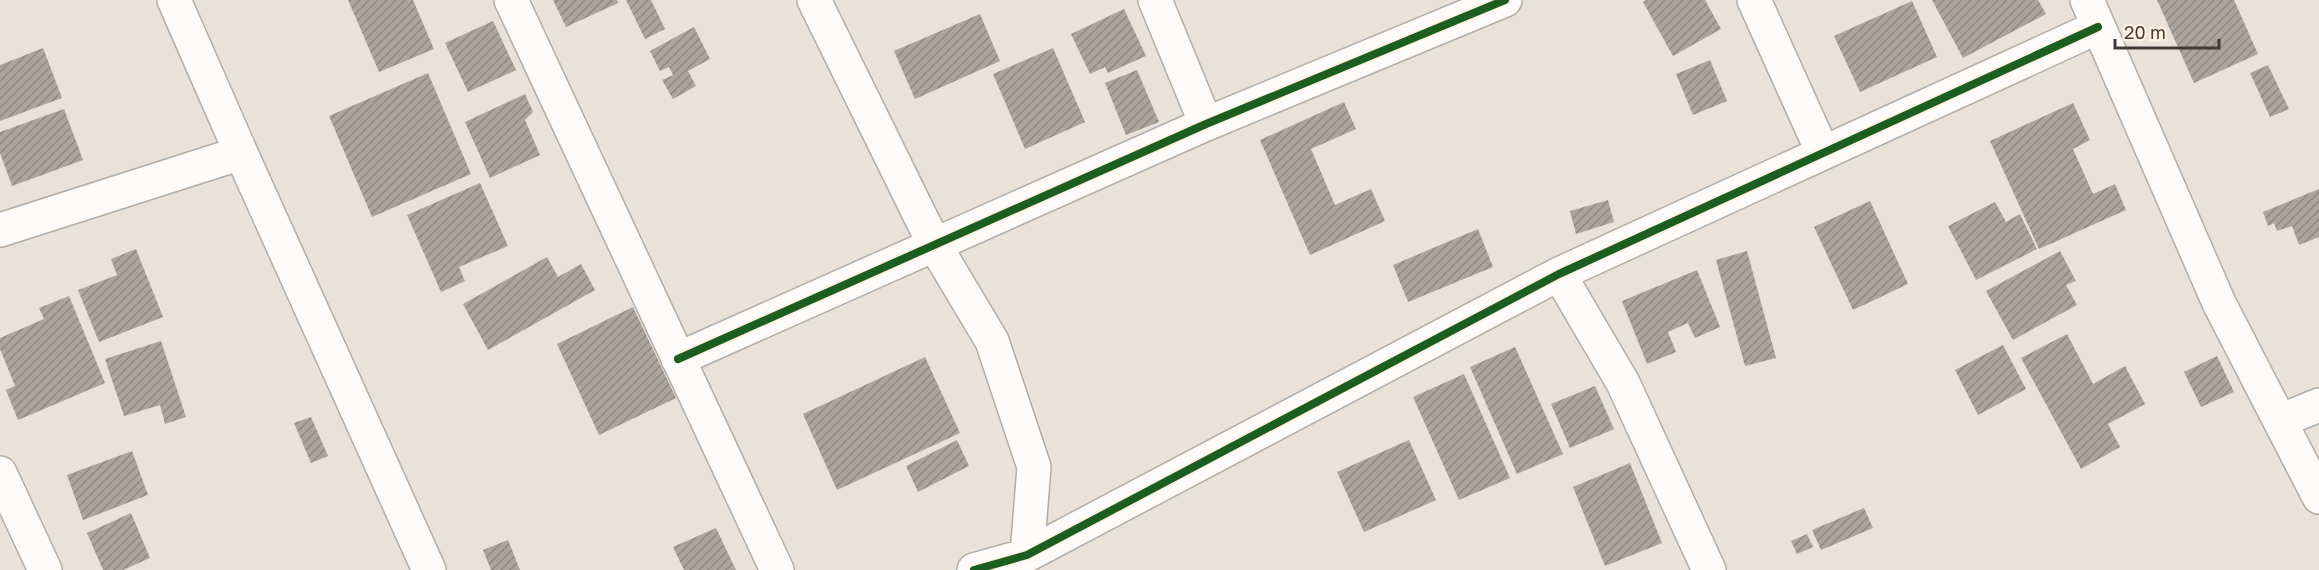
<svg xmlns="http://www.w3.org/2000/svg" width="2319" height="570" viewBox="0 0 2319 570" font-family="'Golos Text',sans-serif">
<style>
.building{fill:url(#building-hatch)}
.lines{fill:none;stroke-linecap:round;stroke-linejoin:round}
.minor-casing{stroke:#b2ada5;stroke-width:36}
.minor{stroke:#fcfbf9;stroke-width:33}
.cycleway-casing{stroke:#fef1de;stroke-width:11}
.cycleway{stroke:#1b5e20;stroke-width:8}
</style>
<defs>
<pattern id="building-hatch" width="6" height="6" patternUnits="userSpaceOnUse" patternTransform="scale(1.5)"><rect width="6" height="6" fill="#aba59d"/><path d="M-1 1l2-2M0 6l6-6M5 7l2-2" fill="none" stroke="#8d8881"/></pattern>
</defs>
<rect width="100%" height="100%" fill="#eae2d8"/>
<path class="building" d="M 348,0 L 413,0 L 434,49 L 379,72 Z
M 553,0 L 617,0 L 618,3 L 566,27 Z
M 626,0 L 651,0 L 665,29 L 645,39 Z
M 1646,0 L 1705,0 L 1721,29 L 1673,56 L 1643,2 Z
M 1932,0 L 2038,0 L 2046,14 L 1963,58 Z
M 2157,0 L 2234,0 L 2258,54 L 2194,83 Z
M 1912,1 L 1937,57 L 1860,92 L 1834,36 Z
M 1124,9 L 1146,56 L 1108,73 L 1105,67 L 1090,74 L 1071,34 Z
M 980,14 L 1000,61 L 915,99 L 894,51 Z
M 493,21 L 516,70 L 468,92 L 445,43 Z
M 694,27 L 710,59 L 688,71 L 696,86 L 673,99 L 662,80 L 673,75 L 669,67 L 660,71 L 650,51 Z
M 43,48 L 62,98 L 0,121 L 0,65 Z
M 1053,48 L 1085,122 L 1025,149 L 993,74 Z
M 1710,60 L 1727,101 L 1693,115 L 1676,74 Z
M 2268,65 L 2289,109 L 2270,117 L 2250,73 Z
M 1137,70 L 1159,122 L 1126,135 L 1105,83 Z
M 428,73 L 471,174 L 372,217 L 329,116 Z
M 525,94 L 533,112 L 525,120 L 540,155 L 490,178 L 465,122 Z
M 1344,102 L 1356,129 L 1311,149 L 1335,205 L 1371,189 L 1385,221 L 1310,255 L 1260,140 Z
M 2073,103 L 2090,140 L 2073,149 L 2093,194 L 2115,184 L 2126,210 L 2039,249 L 1990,141 Z
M 64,109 L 83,160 L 12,186 L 0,153 L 0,132 Z
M 480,183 L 508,246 L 459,267 L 465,281 L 441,292 L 407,215 Z
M 2319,189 L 2319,237 L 2299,245 L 2292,226 L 2277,231 L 2274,223 L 2268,226 L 2263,212 Z
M 1608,200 L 1614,222 L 1576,234 L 1570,211 Z
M 1870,201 L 1908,284 L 1853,310 L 1814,227 Z
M 1995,202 L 2006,222 L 2020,214 L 2037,249 L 1976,280 L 1948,226 Z
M 1478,229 L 1493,267 L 1408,302 L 1393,265 Z
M 136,249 L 163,317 L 99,342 L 78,290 L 117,275 L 111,259 Z
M 1747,251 L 1776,358 L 1745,366 L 1716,260 Z
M 2060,251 L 2076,281 L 2066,285 L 2077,305 L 2013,340 L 1986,291 Z
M 547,257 L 558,277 L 581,264 L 595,290 L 488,350 L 463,304 Z
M 1697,270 L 1720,327 L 1695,338 L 1688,323 L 1668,332 L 1676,352 L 1647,364 L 1622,301 Z
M 69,296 L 105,383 L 18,420 L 6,390 L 15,386 L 0,349 L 0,338 L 44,319 L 39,308 Z
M 633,307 L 676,398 L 599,435 L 557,344 Z
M 2067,334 L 2093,384 L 2125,366 L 2145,404 L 2108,424 L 2120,447 L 2081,469 L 2021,358 Z
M 161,341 L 186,417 L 165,424 L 160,405 L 124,416 L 105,359 Z
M 2003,345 L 2026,389 L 1978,415 L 1955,370 Z
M 1515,347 L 1563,454 L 1517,474 L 1470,367 Z
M 2217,356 L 2234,392 L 2201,407 L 2184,372 Z
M 925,357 L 960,433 L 837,490 L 803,414 Z
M 1464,374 L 1510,478 L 1459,500 L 1413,397 Z
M 1595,386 L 1614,429 L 1570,448 L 1551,404 Z
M 311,417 L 328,456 L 311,463 L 294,423 Z
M 957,440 L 969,466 L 918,492 L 906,466 Z
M 1409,440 L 1436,500 L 1364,532 L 1337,472 Z
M 132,451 L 148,495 L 83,520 L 67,475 Z
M 1630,463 L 1662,543 L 1605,566 L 1573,487 Z
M 1864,508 L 1873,528 L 1821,550 L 1812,530 Z
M 131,513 L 150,558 L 123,570 L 103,570 L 87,533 Z
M 716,528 L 736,570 L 684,570 L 673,547 Z
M 1807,534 L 1813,547 L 1797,554 L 1791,541 Z
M 508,540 L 520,570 L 491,570 L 483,550 Z"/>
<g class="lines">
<g class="minor-casing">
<path id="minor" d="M 174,0 L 241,153 L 429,570
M 511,0 L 777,570
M 814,0 L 934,244 L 992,341 L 1034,467 L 1027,555
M 1155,0 L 1206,124
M 1754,0 L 1823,153
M 2087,0 L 2219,303 L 2319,497
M 0,230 L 241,153
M 1559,274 L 1623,383 L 1709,570
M 678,359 L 1206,124 L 1505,0
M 2280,421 L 2319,405
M 0,473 L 45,570
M 974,570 L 1027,555 L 1559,274 L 2098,27"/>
</g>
<use href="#minor" class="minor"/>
<g class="cycleway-casing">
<path id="cycleway" d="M 678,359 L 1206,124 L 1505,0
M 974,570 L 1027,555 L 1559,274 L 2098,27"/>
</g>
<use href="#cycleway" class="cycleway"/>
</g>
<path d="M2115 39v9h104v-9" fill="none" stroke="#413b34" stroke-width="3"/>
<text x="2124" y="39" font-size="18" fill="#413b34" stroke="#fef1de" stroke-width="4.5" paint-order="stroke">20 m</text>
</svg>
